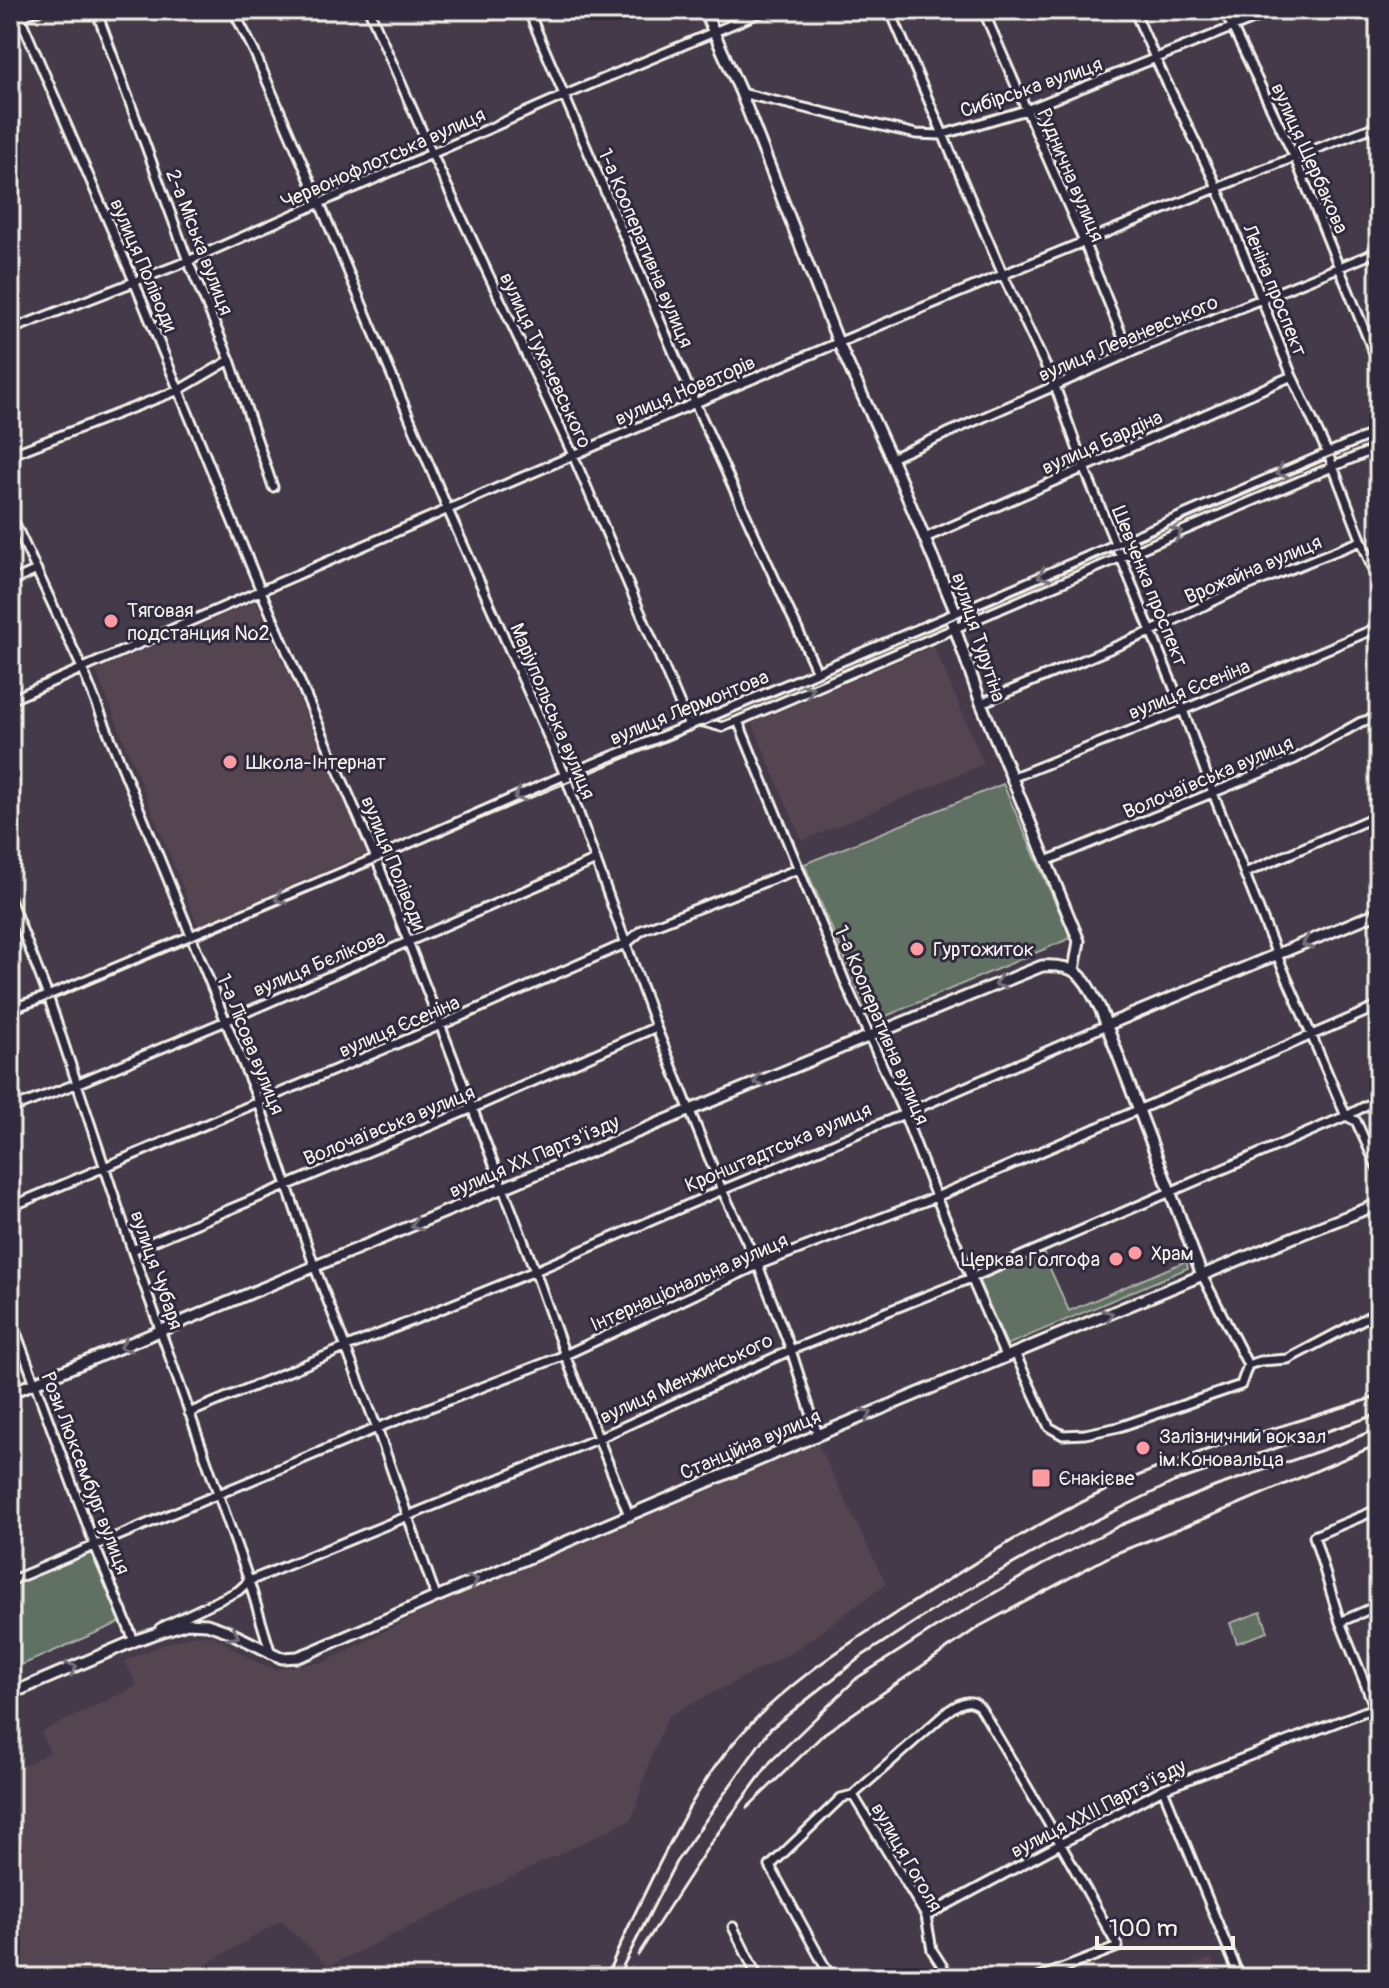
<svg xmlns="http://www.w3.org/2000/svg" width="1389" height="1988" viewBox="0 0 1389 1988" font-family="Pangolin,sans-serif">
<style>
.built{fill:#544551}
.green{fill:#616f64;stroke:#aab0a6;stroke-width:2}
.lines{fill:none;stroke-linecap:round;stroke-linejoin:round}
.minor-casing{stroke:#f4f1e8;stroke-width:13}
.tertiary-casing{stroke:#f4f1e8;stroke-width:15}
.minor{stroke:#2f2a3d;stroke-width:7}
.tertiary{stroke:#2f2a3d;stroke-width:9}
.tram{stroke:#f4f1e8;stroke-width:2}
.rail{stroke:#f4f1e8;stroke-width:3}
.oneway{stroke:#747079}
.poi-dot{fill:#ff9aa2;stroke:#2f2a3d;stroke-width:3}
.labels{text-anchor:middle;stroke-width:6;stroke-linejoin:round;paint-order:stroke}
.street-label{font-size:20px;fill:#f4f1e8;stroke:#2f2a3d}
.poi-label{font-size:20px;fill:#f4f1e8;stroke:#2f2a3d;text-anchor:start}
</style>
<rect width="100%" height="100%" fill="#453a49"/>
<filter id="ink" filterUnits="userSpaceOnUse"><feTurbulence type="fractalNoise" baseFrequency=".0125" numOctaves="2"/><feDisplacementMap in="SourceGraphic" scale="16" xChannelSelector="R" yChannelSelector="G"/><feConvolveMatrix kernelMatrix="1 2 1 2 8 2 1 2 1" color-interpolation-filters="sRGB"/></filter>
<g filter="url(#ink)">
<path class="built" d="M 256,601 L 367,853 L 198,926 L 96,671 Z
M 934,646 L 984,764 L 802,841 L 752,723 Z
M 818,1444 L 886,1584 L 793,1652 L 668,1716 L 649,1763 L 632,1819 L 329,1966 L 281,1921 L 182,1978 L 10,1978 L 10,1772 L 50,1752 L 41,1732 L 137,1686 L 125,1661 L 149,1650 L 190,1636 L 211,1635 L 260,1664 L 276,1669 L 325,1662 L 442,1602 Z
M 1211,1958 L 1220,1978 L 1163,1978 Z"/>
<path class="green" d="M 1003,784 L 1071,938 L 872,1022 L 804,864 Z
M 1043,1253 L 1069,1311 L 1186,1261 L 1188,1268 L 1007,1345 L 979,1281 Z
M 90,1551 L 121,1622 L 10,1670 L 10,1586 Z
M 1261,1612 L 1268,1632 L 1237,1643 L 1230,1623 Z"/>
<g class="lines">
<g class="minor-casing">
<path id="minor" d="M 17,10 L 134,281 L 261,591 L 376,858 L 535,1271 L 565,1355 L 629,1515
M 96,10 L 188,261 L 230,360 L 273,487
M 233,10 L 254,51 L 320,204 L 448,510 L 565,775 L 656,1027 L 722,1190 L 758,1265 L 791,1350 L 818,1435
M 369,10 L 432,154 L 573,455 L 689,726
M 528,10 L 695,403 L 817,672
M 890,10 L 1003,275 L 1055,386 L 1084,467 L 1183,710 L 1213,793 L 1277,955 L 1346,1116 L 1356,1121 L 1379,1171
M 983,10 L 1084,242 L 1129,353
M 1134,10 L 1155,58 L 1217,187 L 1292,376 L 1329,456 L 1379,586
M 1224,10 L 1294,156 L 1379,366
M 1376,10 L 1379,16
M 10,20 L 39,10
M 741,93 L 916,134 L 941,135 L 1026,110 L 1276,10
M 10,330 L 188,261 L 563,96 L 766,10
M 10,455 L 179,390 L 230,360
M 891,458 L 1129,353 L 1379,251
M 10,513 L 82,668 L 259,1103 L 315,1268 L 377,1428 L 436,1597
M 925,538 L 1292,376
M 10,582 L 37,570
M 10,700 C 352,551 694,400 1039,260 C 1152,214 1265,167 1379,125
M 981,703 L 1150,632 L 1232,592 L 1361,541
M 700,721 L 722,727 L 738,721 L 846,984 L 904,1114 L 936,1197 L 1005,1356
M 738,721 L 1379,447
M 1011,778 L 1183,710 L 1379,627
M 1046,861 L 1295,759 L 1361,722 L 1379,717
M 1245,873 L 1379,815
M 10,899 L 48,996 L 132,1250 L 249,1581 L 271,1654
M 10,1009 L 48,996 L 376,858 L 565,775 L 700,721 L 956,613 L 1379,431
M 10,1109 L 76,1084 L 226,1021 L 596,860
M 10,1207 L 441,1025 L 627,943 L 642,930 L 798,869
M 132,1250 L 473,1108 L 656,1027
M 1202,1275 L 1248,1365
M 10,1316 L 95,1546 L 134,1641 L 138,1639
M 1015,1353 L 1049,1427 L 1063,1435 L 1085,1434 L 1119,1427 L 1241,1385 L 1248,1365 L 1260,1361 L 1288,1359 L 1379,1311
M 189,1413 L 347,1347 L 535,1271 L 722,1190 L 904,1114 L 1107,1025
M 1379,1509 L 1314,1536 L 1340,1622 L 1379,1718
M 10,1581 L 377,1428 L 565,1355 L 758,1265 L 936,1197 L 1379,1006
M 1340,1622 L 1379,1605
M 160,1628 L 238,1591 L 249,1581 L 599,1438 L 791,1350 L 971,1278 L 1346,1116 L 1379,1099
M 1163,1789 L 1240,1978
M 853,1795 L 926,1916 L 932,1950 L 950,1978
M 926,1916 L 1163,1789 L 1379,1706
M 733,1927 L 758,1978
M 831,1978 L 770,1866 L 841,1798 L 853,1795 L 948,1711 C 961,1702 973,1696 982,1710 L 1060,1843 L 1118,1947 L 1038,1978"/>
</g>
<g class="tertiary-casing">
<path id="tertiary" d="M 704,10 L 741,93 L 838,342 L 891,458 L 956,613 L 952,620 L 981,703 L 1079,941 L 1074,970
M 1107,1025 L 1379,912
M 10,1393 C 354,1251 697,1105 1042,966 C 1081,964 1083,978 1100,1008 L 1202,1275
M 10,1694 L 134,1641 L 187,1623 L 207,1624 L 227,1631 L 282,1658 L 298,1657 L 311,1652 L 436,1597 L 818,1435 L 1294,1237 L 1379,1204"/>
</g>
<use href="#minor" class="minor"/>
<use href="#tertiary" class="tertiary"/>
<path class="tram" d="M 10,1016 L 786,691 L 1323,459 L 1379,437"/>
<path class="rail" d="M 747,1808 L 825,1733 L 980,1626 L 1114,1554 L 1206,1518 L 1379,1444
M 638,1955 L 710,1844 L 771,1761 L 857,1678 L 938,1626 L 1042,1565 L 1121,1525 L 1217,1486 L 1340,1444 L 1379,1428
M 606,1978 C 620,1942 637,1909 654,1874 C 677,1829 699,1784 732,1745 C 777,1690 837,1651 896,1613 C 972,1564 1050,1514 1133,1478 C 1212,1444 1297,1422 1379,1396
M 617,1978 L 676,1862 L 770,1729 L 862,1656 L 941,1605 L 1050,1543 L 1174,1482 L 1379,1414"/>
</g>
<defs><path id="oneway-chevron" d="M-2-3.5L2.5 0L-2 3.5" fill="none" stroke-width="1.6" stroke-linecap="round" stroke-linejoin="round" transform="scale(2)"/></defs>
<g class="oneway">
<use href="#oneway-chevron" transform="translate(1281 472) rotate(157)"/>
<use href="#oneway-chevron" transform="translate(1177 533) rotate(-23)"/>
<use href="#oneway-chevron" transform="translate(1043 575) rotate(156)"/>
<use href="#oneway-chevron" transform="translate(809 690) rotate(-23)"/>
<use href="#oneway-chevron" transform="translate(519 796) rotate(156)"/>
<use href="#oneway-chevron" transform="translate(280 898) rotate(158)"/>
<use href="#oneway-chevron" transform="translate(1307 943) rotate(158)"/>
<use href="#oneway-chevron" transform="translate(1000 983) rotate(158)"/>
<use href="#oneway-chevron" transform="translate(759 1081) rotate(158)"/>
<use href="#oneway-chevron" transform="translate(416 1225) rotate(157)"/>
<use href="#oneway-chevron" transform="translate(1108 1315) rotate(-23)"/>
<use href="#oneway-chevron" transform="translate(125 1346) rotate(158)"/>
<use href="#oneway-chevron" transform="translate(867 1414) rotate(-23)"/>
<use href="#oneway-chevron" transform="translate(473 1581) rotate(-23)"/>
<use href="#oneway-chevron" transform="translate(234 1635) rotate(28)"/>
<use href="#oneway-chevron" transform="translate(72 1668) rotate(-23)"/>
</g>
</g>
<g class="poi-dot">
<circle cx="111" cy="621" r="8"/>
<circle cx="230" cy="762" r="8"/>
<circle cx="917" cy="949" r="8"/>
<circle cx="1135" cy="1253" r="8"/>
<circle cx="1116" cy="1259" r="8"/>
<circle cx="1143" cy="1448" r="8"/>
<rect x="1031" y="1468" width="20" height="20" rx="4"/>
</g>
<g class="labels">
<g class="street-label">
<text transform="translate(1031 87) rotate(-19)" y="7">Сибірська вулиця</text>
<text transform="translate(383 158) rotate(-24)" y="7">Червонофлотська вулиця</text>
<text transform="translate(1310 158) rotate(66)" y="7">вулиця Щербакова</text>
<text transform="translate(1071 175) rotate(67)" y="7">Руднична вулиця</text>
<text transform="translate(200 242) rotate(69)" y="7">2-а Міська вулиця</text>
<text transform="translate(646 248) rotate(67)" y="7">1-а Кооперативна вулиця</text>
<text transform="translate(144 265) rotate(67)" y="7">вулиця Поліводи</text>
<text transform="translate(1275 290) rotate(68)" y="7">Леніна проспект</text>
<text transform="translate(1128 338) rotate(-23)" y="7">вулиця Леваневського</text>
<text transform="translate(546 360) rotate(65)" y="7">вулиця Тухачевського</text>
<text transform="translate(685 390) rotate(-23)" y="7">вулиця Новаторів</text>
<text transform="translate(1102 442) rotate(-24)" y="7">вулиця Бардіна</text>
<text transform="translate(1253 569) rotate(-23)" y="7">Врожайна вулиця</text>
<text transform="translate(1150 586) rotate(68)" y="7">Шевченка проспект</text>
<text transform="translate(979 637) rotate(72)" y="7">вулиця Турутіна</text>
<text transform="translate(1189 689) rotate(-22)" y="7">вулиця Єсеніна</text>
<text transform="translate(689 707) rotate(-22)" y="7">вулиця Лермонтова</text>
<text transform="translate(553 711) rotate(67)" y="7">Маріупольська вулиця</text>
<text transform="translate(1208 777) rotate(-23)" y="7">Волочаївська вулиця</text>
<text transform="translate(394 863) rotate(68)" y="7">вулиця Поліводи</text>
<text transform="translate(319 963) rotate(-23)" y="7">вулиця Бєлікова</text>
<text transform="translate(882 1025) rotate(67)" y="7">1-а Кооперативна вулиця</text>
<text transform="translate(399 1026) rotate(-23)" y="7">вулиця Єсеніна</text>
<text transform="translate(251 1044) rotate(68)" y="7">1-а Лісова вулиця</text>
<text transform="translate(389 1125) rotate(-22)" y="7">Волочаївська вулиця</text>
<text transform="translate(778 1147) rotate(-23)" y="7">Кронштадтська вулиця</text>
<text transform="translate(534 1156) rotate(-23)" y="7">вулиця XX Партз'їзду</text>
<text transform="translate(157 1270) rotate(71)" y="7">вулиця Чубаря</text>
<text transform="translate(689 1282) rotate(-24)" y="7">Інтернаціональна вулиця</text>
<text transform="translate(686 1378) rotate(-25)" y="7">вулиця Менжинського</text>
<text transform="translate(750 1444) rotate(-23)" y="7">Станційна вулиця</text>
<text transform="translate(86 1473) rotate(69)" y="7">Рози Люксембург вулиця</text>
<text transform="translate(1098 1808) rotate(-27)" y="7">вулиця XXII Партз'їзду</text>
<text transform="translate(907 1857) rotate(60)" y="7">вулиця Гоголя</text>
</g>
<g class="poi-label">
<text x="127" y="617">Тяговая<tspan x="127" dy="23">подстанция №2</tspan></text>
<text x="246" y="769">Школа-Інтернат</text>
<text x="933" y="956">Гуртожиток</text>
<text x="1151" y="1260">Храм</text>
<text x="1100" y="1266" text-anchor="end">Церква Голгофа</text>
<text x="1159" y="1443">Залізничний вокзал<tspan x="1159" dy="23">ім.Коновальца</tspan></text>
<text x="1059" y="1485">Єнакієве</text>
</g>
</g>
<rect width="1389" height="1988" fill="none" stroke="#2f2a3d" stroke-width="40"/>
<rect x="20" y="20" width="1349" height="1948" fill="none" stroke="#f4f1e8" stroke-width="3" filter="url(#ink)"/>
<path d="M1097 1936v12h136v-12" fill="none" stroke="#f4f1e8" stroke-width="4"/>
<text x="1109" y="1936" font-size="24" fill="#f4f1e8" stroke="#2f2a3d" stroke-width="6" paint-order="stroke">100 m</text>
</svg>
